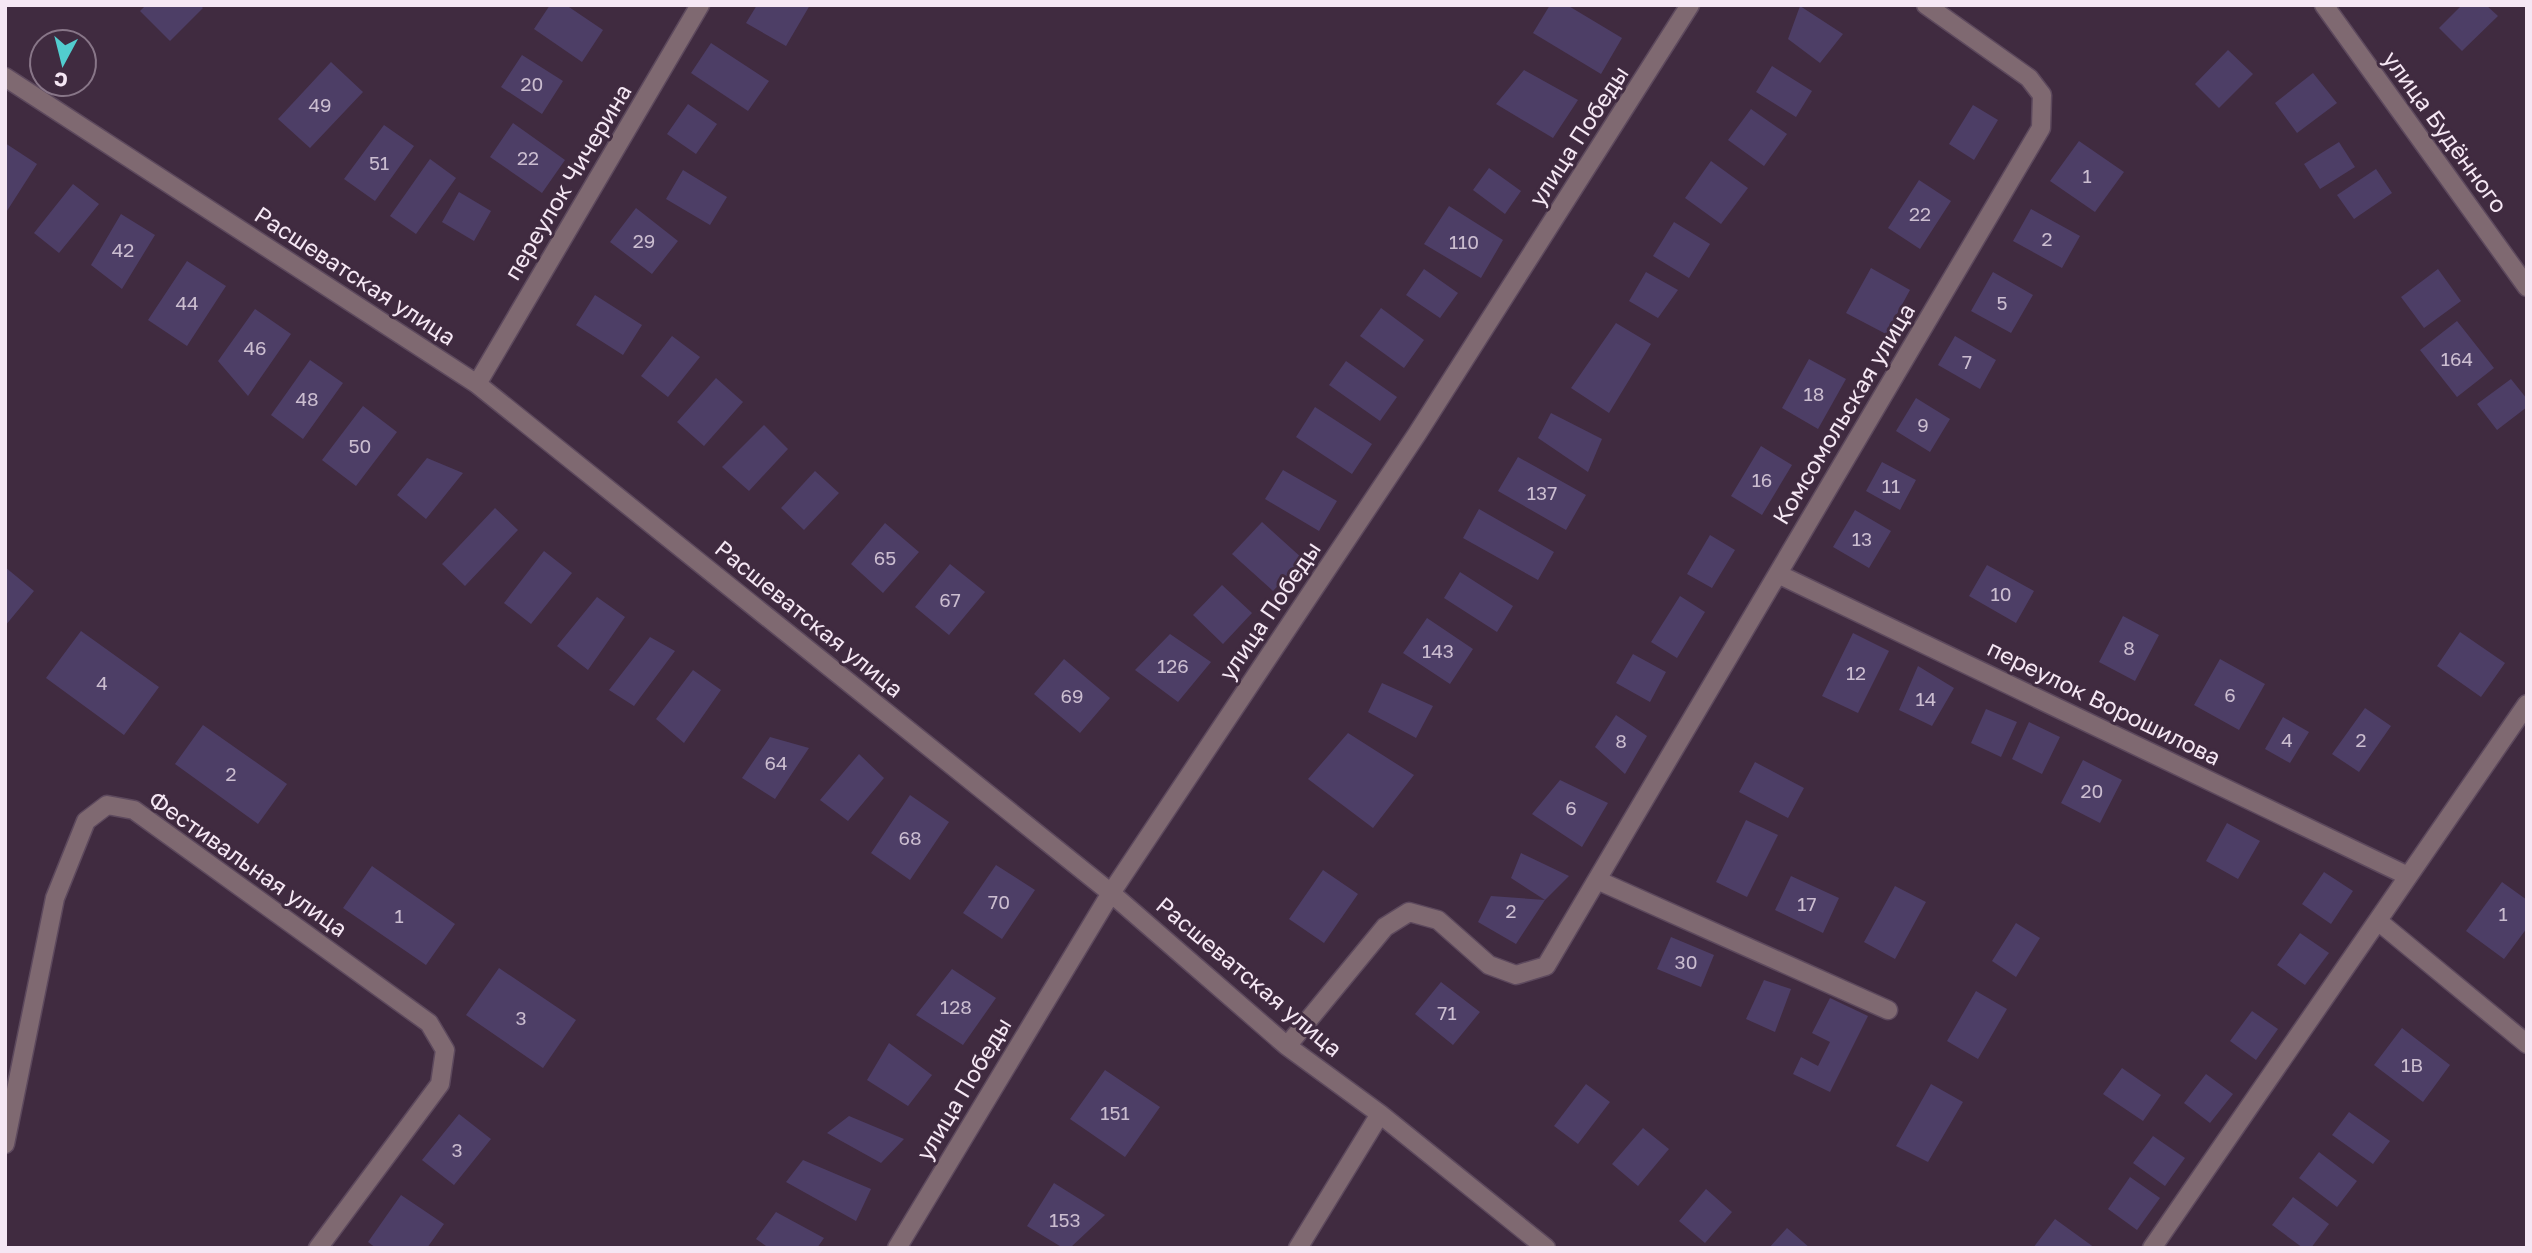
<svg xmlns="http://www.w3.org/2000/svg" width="2532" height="1253" viewBox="0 0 2532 1253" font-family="'Golos Text',sans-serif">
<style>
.building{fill:#4d3e66}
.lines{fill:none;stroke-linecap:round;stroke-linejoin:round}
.minor-casing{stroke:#5d495d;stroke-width:21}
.minor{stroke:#7f6971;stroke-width:18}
.labels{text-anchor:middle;stroke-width:6;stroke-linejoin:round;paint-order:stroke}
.number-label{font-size:19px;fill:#cbbdd0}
.street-label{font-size:23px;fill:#f5e7f4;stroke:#402b40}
</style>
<rect width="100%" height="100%" fill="#402b40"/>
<path class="building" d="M 146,5 L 200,5 L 203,8 L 170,41 L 140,11 Z
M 550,5 L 566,5 L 603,30 L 582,62 L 534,29 Z
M 757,5 L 810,5 L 786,46 L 746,23 Z
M 1550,5 L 1567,5 L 1622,38 L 1601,74 L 1533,33 Z
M 2462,5 L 2486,5 L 2498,16 L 2462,51 L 2439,28 Z
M 1800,6 L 1843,34 L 1820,63 L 1788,39 Z
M 711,43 L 769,81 L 748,111 L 691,73 Z
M 2228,50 L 2253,74 L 2219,108 L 2195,84 Z
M 522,55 L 563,81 L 542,114 L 501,87 Z
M 331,62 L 363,92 L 310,148 L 278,119 Z
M 1772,66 L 1812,91 L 1796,117 L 1756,92 Z
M 1524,70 L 1578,100 L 1553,138 L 1496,104 Z
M 2313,73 L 2337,103 L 2297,133 L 2275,103 Z
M 688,104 L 717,124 L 696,154 L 667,134 Z
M 1973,105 L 1998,120 L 1974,160 L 1949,144 Z
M 1751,109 L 1787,134 L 1764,166 L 1728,140 Z
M 513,123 L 565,160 L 542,193 L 490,157 Z
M 384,125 L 414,146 L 375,201 L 344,179 Z
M 2079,141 L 2124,172 L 2095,212 L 2050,181 Z
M 2339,142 L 2355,167 L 2320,189 L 2304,164 Z
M 5,143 L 37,164 L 5,214 Z
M 430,159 L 456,178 L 416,234 L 390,216 Z
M 1711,161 L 1748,188 L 1721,224 L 1685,198 Z
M 1489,168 L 1521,191 L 1505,214 L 1473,190 Z
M 2376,169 L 2392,193 L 2354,219 L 2337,195 Z
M 683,170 L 727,197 L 710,225 L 666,199 Z
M 1919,180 L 1951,201 L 1920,249 L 1888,228 Z
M 73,184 L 99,204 L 59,253 L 34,233 Z
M 459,192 L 491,211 L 474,241 L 442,222 Z
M 1449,206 L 1503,240 L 1481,278 L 1424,244 Z
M 636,208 L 678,241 L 652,274 L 610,242 Z
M 2031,209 L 2080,236 L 2062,268 L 2013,241 Z
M 121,214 L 155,235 L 122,289 L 91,265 Z
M 1674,222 L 1710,244 L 1689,278 L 1653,256 Z
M 187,261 L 226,286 L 187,346 L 148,320 Z
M 1871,268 L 1910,290 L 1886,334 L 1846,313 Z
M 1424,269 L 1458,293 L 1440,318 L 1406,295 Z
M 2438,269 L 2461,301 L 2424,328 L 2401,297 Z
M 1646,272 L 1678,290 L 1658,318 L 1629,301 Z
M 1993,272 L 2033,295 L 2011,333 L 1971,311 Z
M 595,295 L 642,325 L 623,355 L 576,325 Z
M 1381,308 L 1424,340 L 1404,368 L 1360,336 Z
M 255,309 L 291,334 L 248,396 L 218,361 Z
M 2457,321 L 2494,368 L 2457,397 L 2420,350 Z
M 1616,323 L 1651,344 L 1609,413 L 1571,388 Z
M 672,336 L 700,357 L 668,397 L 641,376 Z
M 1955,336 L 1996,360 L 1980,389 L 1938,365 Z
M 1809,359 L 1846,379 L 1818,429 L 1782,408 Z
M 310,360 L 343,383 L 303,439 L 271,415 Z
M 1346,361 L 1397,397 L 1380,421 L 1329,385 Z
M 716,378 L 743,402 L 704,446 L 677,422 Z
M 2511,379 L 2527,399 L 2527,407 L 2497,430 L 2477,404 Z
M 1916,398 L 1950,419 L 1930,452 L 1896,431 Z
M 363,406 L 397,432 L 356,486 L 322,460 Z
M 1315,407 L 1372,444 L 1352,474 L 1296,437 Z
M 1551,413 L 1602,439 L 1588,472 L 1538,438 Z
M 764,425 L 788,449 L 749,491 L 722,467 Z
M 1761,446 L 1792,465 L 1762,515 L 1731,496 Z
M 1518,457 L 1586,495 L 1566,530 L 1498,491 Z
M 427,458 L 463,473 L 426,519 L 397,495 Z
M 1882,462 L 1916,480 L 1900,510 L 1866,491 Z
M 1283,470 L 1337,501 L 1319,531 L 1265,499 Z
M 815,471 L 839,493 L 804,530 L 781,508 Z
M 495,508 L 518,530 L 465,586 L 442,564 Z
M 1479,509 L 1554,552 L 1538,580 L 1463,538 Z
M 1855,510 L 1891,531 L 1869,568 L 1833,547 Z
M 1262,522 L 1303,559 L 1273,591 L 1232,554 Z
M 885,523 L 919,552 L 883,593 L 851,564 Z
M 1710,535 L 1735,550 L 1712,588 L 1687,574 Z
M 544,551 L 572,573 L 531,624 L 504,603 Z
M 950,564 L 985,592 L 949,635 L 915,607 Z
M 1987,565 L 2034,591 L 2016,623 L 1969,596 Z
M 5,567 L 34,591 L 5,626 Z
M 1460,572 L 1513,606 L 1497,632 L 1444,598 Z
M 1222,585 L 1252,613 L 1223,644 L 1193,615 Z
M 1680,596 L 1705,612 L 1677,658 L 1651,642 Z
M 597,597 L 625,617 L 588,670 L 557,646 Z
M 2123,616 L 2159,635 L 2135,681 L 2099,662 Z
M 1427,618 L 1473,649 L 1450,684 L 1403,653 Z
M 81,631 L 159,687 L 124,735 L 46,678 Z
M 2460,632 L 2505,663 L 2481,697 L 2437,666 Z
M 1853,633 L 1889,651 L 1858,713 L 1822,696 Z
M 1170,634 L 1211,662 L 1178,702 L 1135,670 Z
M 650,637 L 675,651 L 634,706 L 609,690 Z
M 1633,654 L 1666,672 L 1650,702 L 1616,683 Z
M 1064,659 L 1110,698 L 1080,733 L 1034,694 Z
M 2220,659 L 2265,684 L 2239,730 L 2194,705 Z
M 1918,666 L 1954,688 L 1932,726 L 1899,710 Z
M 693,670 L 721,690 L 684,743 L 656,719 Z
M 1382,683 L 1433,706 L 1416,738 L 1368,712 Z
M 2365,708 L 2391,726 L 2359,772 L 2332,754 Z
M 1986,709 L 2017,722 L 2001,757 L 1971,743 Z
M 1616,715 L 1647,736 L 1625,774 L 1595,747 Z
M 2283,717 L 2309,732 L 2290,763 L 2265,749 Z
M 2029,722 L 2060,737 L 2042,774 L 2012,759 Z
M 203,725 L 287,784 L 258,824 L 175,764 Z
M 1348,733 L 1414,775 L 1373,828 L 1308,779 Z
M 770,737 L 809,748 L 775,799 L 742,778 Z
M 859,754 L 884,778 L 848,821 L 820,800 Z
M 2083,760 L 2122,780 L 2100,823 L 2061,803 Z
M 1755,762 L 1804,788 L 1788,818 L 1739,792 Z
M 1560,780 L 1608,803 L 1582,847 L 1532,814 Z
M 910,795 L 949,822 L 910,880 L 871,853 Z
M 1746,820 L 1778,835 L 1747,897 L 1716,882 Z
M 2227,823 L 2260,841 L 2238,879 L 2206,861 Z
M 1521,853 L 1569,876 L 1545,900 L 1511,878 Z
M 996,865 L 1035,890 L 1002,939 L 963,913 Z
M 372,866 L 455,924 L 426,965 L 343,908 Z
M 1323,870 L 1358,894 L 1324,943 L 1289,919 Z
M 2324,872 L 2353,891 L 2331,924 L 2302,904 Z
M 1791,876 L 1839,898 L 1823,933 L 1775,910 Z
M 2502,882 L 2527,900 L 2527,928 L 2504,959 L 2466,931 Z
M 1895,886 L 1926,902 L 1895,959 L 1864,942 Z
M 1491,896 L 1545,900 L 1516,944 L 1478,922 Z
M 2016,923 L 2040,938 L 2016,977 L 1992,961 Z
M 2300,933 L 2329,953 L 2305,985 L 2277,965 Z
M 1671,937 L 1714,955 L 1701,987 L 1657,969 Z
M 499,968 L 576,1020 L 543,1068 L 466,1015 Z
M 952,969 L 996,998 L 963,1045 L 916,1015 Z
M 1764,980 L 1791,989 L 1775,1032 L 1746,1019 Z
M 1441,982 L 1480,1012 L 1453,1045 L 1415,1014 Z
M 1976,991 L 2007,1009 L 1978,1059 L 1947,1041 Z
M 1830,998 L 1868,1016 L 1830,1092 L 1793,1074 L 1801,1057 L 1818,1066 L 1830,1042 L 1812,1033 Z
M 2252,1011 L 2278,1029 L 2256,1060 L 2230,1041 Z
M 2402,1028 L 2450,1065 L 2423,1102 L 2374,1065 Z
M 889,1043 L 932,1075 L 908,1106 L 867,1080 Z
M 2122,1068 L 2161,1095 L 2143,1121 L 2103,1094 Z
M 1105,1070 L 1160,1107 L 1125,1157 L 1070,1119 Z
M 2206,1074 L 2233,1094 L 2210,1123 L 2184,1103 Z
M 1586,1084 L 1610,1102 L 1578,1144 L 1554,1126 Z
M 1931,1084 L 1963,1102 L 1928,1162 L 1896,1146 Z
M 2349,1112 L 2390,1141 L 2373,1164 L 2332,1135 Z
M 459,1114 L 491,1139 L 454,1185 L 422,1160 Z
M 849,1116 L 904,1139 L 881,1163 L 827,1133 Z
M 1643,1128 L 1669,1149 L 1638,1186 L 1612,1164 Z
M 2153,1136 L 2185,1158 L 2165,1186 L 2133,1163 Z
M 2319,1152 L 2357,1181 L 2337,1207 L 2299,1178 Z
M 803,1160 L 871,1189 L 856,1221 L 786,1182 Z
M 2130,1177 L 2160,1198 L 2137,1230 L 2108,1209 Z
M 1054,1183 L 1105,1215 L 1070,1248 L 1063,1248 L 1027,1226 Z
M 1706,1189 L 1732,1212 L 1705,1243 L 1679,1221 Z
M 401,1195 L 444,1224 L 427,1248 L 376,1248 L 368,1242 Z
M 2293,1197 L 2329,1224 L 2311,1248 L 2303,1248 L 2272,1225 Z
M 776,1212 L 824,1238 L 817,1248 L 769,1248 L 756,1239 Z
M 2055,1219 L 2095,1248 L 2033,1248 Z
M 1787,1228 L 1810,1248 L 1769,1248 Z"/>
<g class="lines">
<g class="minor-casing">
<path id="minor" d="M 2324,5 L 2527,287
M 5,77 L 477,384 L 1111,893 L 1287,1046 L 1380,1114 L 1546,1248
M 477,384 L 700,5
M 1778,574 L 2408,876
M 1597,880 L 1888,1010
M 2378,921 L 2527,1044
M 1287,1046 L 1385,927 L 1409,912 L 1438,920 L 1489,965 L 1516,975 L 1546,966 L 2041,128 L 2042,95 L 2029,78 L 1926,5
M 5,1144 L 55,898 L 86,821 L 107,805 L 134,810 L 429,1023 L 445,1050 L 440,1084 L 318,1248
M 897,1248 L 1111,893 L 1417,434 L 1690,5
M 1298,1248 L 1380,1114
M 2152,1248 L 2527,704"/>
</g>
<use href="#minor" class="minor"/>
</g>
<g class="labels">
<g class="number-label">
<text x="532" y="91">20</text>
<text x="320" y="112">49</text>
<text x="528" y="165">22</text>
<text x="379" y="170">51</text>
<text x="2087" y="183">1</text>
<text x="1920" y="221">22</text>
<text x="2047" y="246">2</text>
<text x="644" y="248">29</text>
<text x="1464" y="249">110</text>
<text x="123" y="257">42</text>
<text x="187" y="310">44</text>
<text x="2002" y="310">5</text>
<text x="255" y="355">46</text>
<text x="2457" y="366">164</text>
<text x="1967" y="369">7</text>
<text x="1814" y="401">18</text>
<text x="307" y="406">48</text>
<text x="1923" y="432">9</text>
<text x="360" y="453">50</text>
<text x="1762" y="487">16</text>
<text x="1891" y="493">11</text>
<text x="1542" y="500">137</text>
<text x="1862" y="546">13</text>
<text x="885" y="565">65</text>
<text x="2001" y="601">10</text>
<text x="950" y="607">67</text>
<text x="2129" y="655">8</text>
<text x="1438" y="658">143</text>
<text x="1173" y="673">126</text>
<text x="1856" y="680">12</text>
<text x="102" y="690">4</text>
<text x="2230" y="702">6</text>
<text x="1072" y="703">69</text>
<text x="1926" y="706">14</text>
<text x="2287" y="747">4</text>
<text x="2361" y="747">2</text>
<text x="1621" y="748">8</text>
<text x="776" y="770">64</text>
<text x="231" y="781">2</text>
<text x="2092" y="798">20</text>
<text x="1571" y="815">6</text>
<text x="910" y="845">68</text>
<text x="999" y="909">70</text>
<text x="1807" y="911">17</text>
<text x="1511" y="918">2</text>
<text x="2503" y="921">1</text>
<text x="399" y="923">1</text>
<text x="1686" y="969">30</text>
<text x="956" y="1014">128</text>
<text x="1447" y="1020">71</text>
<text x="521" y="1025">3</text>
<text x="2412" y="1072">1В</text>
<text x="1115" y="1120">151</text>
<text x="457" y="1157">3</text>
<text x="1065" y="1227">153</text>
</g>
<g class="street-label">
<text transform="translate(2445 132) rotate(54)" y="8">улица Будённого</text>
<text transform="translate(1579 136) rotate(-57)" y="8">улица Победы</text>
<text transform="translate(568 182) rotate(-59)" y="8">переулок Чичерина</text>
<text transform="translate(355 276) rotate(33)" y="8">Расшеватская улица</text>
<text transform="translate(1844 414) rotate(-59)" y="8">Комсомольская улица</text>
<text transform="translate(1270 611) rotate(-56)" y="8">улица Победы</text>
<text transform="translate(809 619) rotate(39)" y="8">Расшеватская улица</text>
<text transform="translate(2104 703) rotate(26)" y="8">переулок Ворошилова</text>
<text transform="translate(248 864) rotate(35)" y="8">Фестивальная улица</text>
<text transform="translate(1249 977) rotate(40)" y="8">Расшеватская улица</text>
<text transform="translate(964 1089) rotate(-59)" y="8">улица Победы</text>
</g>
</g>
<rect width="2532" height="1253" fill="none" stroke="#f5e7f4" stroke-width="14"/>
<g transform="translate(63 63) rotate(187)"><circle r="33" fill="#402b40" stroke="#887688" stroke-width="2"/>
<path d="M0-5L12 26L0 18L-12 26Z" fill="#52cdcf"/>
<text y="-10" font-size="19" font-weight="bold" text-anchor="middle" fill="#f5e7f4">С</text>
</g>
</svg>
